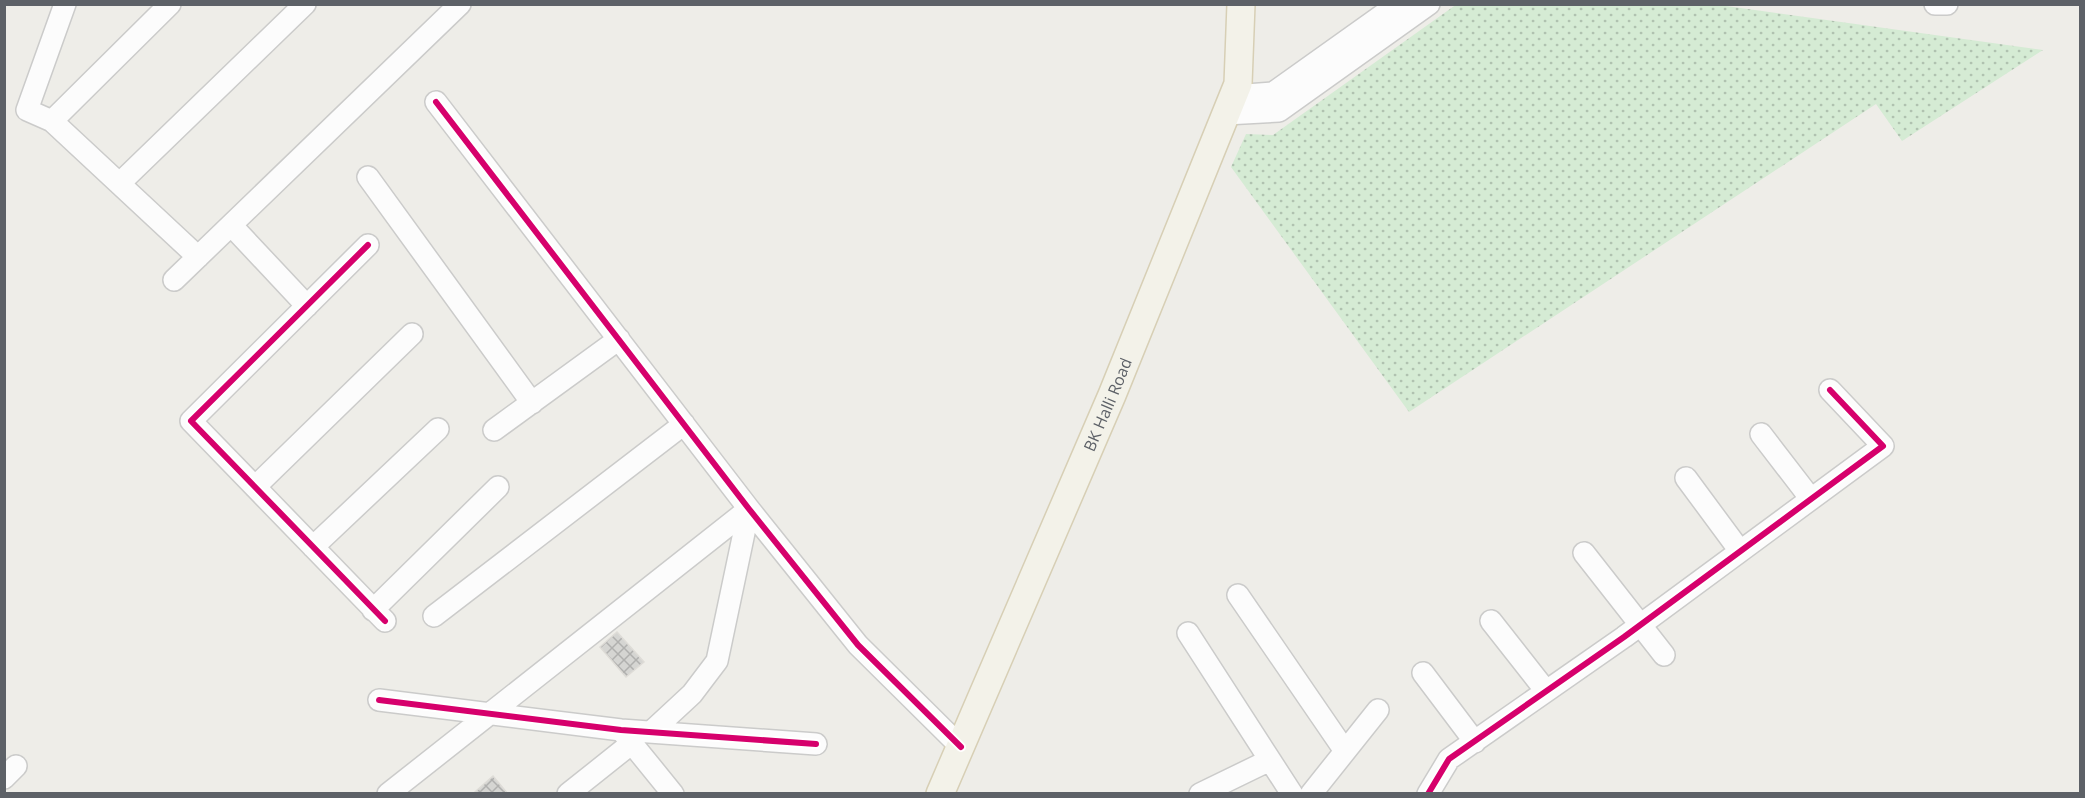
<svg xmlns="http://www.w3.org/2000/svg" width="2085" height="798" viewBox="0 0 2085 798" font-family="'Open Sans',sans-serif">
<style>
.grass{fill:url(#grass-dots)}
.building{fill:url(#building-cross-hatch);stroke:#dedcd7;stroke-width:1.5}
.lines{fill:none;stroke-linecap:round;stroke-linejoin:round}
.minor-casing{stroke:#cbcbca;stroke-width:24}
.major-casing{stroke:#d7cfb5;stroke-width:30}
.minor{stroke:#fcfcfc;stroke-width:21}
.major{stroke:#f3f2e9;stroke-width:27}
.cycleway-casing{stroke:#fff;stroke-width:10}
.cycleway{stroke:#d6006c;stroke-width:6}
.labels{text-anchor:middle;stroke-width:4.5;stroke-linejoin:round;paint-order:stroke}
.street-label{font-size:16px;fill:#5d6167;stroke:#fff}
</style>
<defs>
<pattern id="grass-dots" width="8" height="8" patternUnits="userSpaceOnUse" patternTransform="scale(1.5)"><rect width="8" height="8" fill="#d5ebd4"/><path d="M2 2h.1M6 6h.1" fill="none" stroke="#b0c2b0" stroke-width="1.8" stroke-linecap="round"/></pattern>
<pattern id="building-cross-hatch" width="8" height="8" patternUnits="userSpaceOnUse" patternTransform="scale(1.5)"><rect width="8" height="8" fill="#d5d5d2"/><path d="M0 0l8 8M0 8l8-8" fill="none" stroke="#b0b0ae"/></pattern>
</defs>
<rect width="100%" height="100%" fill="#eeede8"/>
<path class="grass" d="M 1457,4 L 1719,5 L 2043,50 L 1902,141 L 1876,104 L 1409,412 L 1231,167 L 1246,134 L 1273,135 Z"/>
<path class="building" d="M 617,632 L 644,662 L 626,677 L 600,647 Z
M 493,776 L 508,794 L 476,794 L 475,792 Z"/>
<g class="lines">
<g class="minor-casing">
<path id="minor" d="M 65,4 L 27,110 L 52,121 L 198,257
M 1935,4 L 1947,4
M 1233,96 L 1273,93 L 1398,4
M 436,102 L 749,509 L 858,645 L 961,747
M 1226,114 L 1279,111 L 1429,4
M 52,121 L 170,4
M 368,177 L 532,403
M 120,183 L 305,4
M 231,225 L 307,306
M 368,245 L 191,421 L 385,621
M 174,280 L 460,4
M 494,430 L 619,339
M 1761,434 L 1811,499
M 1686,478 L 1740,551
M 255,487 L 412,334
M 313,547 L 438,429
M 1584,553 L 1664,655
M 1238,595 L 1345,751
M 373,610 L 498,487
M 434,616 L 684,424
M 1491,621 L 1546,691
M 1188,633 L 1270,760 L 1200,794
M 1423,673 L 1475,742
M 379,700 L 621,730 L 816,744
M 621,730 L 673,794
M 651,732 L 692,694 L 717,661 L 749,509
M 1270,760 L 1292,794
M 4,778 L 16,766
M 388,794 L 749,509
M 568,794 L 632,743
M 1311,794 L 1378,710
M 1428,794 L 1449,759 L 1624,637 L 1883,446 L 1830,390"/>
</g>
<g class="major-casing">
<g id="major">
<path id="s1" d="M 940,794 L 1112,395 L 1238,84 L 1241,4"/>
</g>
</g>
<use href="#minor" class="minor"/>
<use href="#major" class="major"/>
<g class="cycleway-casing">
<path id="cycleway" d="M 436,102 L 749,509 L 858,645 L 961,747
M 368,245 L 191,421 L 385,621
M 379,700 L 621,730 L 816,744
M 1428,794 L 1449,759 L 1624,637 L 1883,446 L 1830,390"/>
</g>
<use href="#cycleway" class="cycleway"/>
</g>
<g class="labels">
<g class="street-label">
<text dy="6" stroke="none"><textPath href="#s1" startOffset="424">BK Halli Road</textPath></text>
</g>
</g>
<rect width="2085" height="798" fill="none" stroke="#5d6167" stroke-width="12"/>
</svg>
